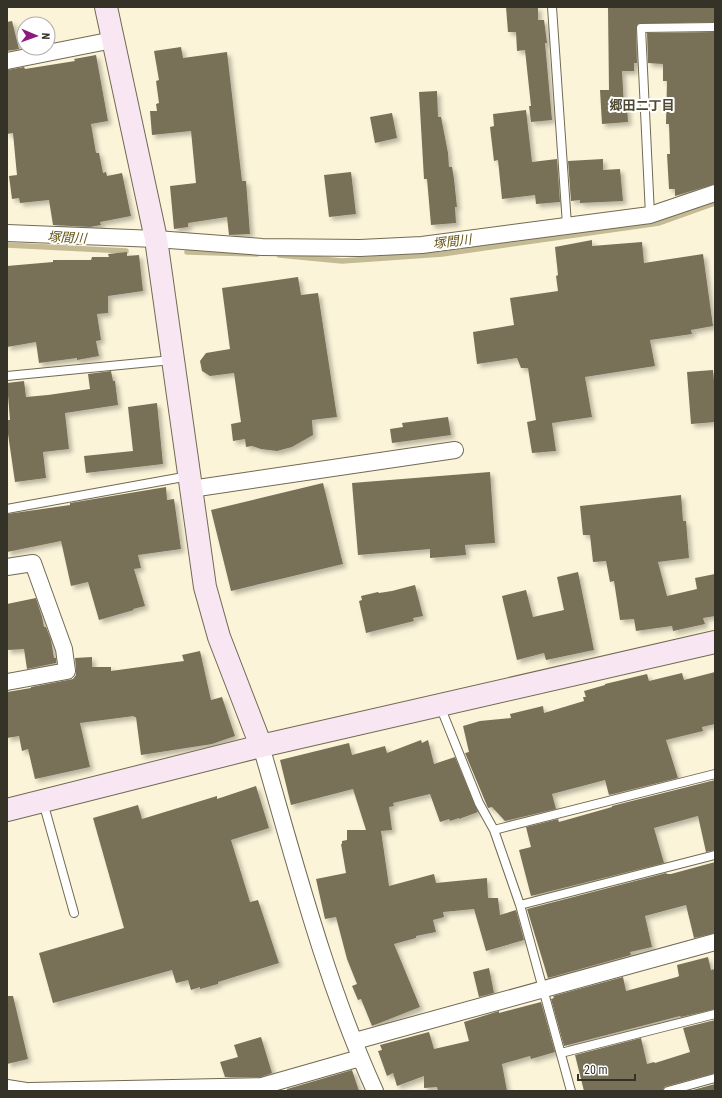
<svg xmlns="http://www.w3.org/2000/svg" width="722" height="1098" viewBox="0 0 722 1098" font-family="'Roboto Condensed','Noto Sans JP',sans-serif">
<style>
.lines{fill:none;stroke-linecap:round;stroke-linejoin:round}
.stream{stroke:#c4bb95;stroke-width:5.5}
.building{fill:#787159;filter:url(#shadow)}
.lane-casing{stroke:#716a53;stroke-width:10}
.street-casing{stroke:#716a53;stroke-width:18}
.secondary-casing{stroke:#716a53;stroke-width:24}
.lane{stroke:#fff;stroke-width:8}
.street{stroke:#fff;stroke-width:16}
.secondary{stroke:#f8e6f3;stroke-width:22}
.labels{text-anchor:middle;stroke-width:4;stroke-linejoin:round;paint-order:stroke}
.neighbourhood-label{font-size:13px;font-weight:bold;fill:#4e4832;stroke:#fff}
.water-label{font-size:13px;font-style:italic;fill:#655617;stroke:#fff}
</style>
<defs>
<filter id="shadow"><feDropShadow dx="3.5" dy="3.5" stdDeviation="2" flood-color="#0004"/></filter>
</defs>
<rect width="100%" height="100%" fill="#fbf4d9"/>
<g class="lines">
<path class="stream" d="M 7,245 L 126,251
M 187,252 L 257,254
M 279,255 L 342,261 L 442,254 L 659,223 L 715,203"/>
</g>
<path class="building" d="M 506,7 L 538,7 L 538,20 L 544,20 L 547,43 L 545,43 L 552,120 L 531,122 L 529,106 L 531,106 L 525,50 L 517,51 L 516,32 L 508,32 Z
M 608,7 L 715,7 L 715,22 L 638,24 L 636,28 L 637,63 L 634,63 L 634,71 L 622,71 L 624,107 L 627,107 L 628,122 L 602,124 L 600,90 L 609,90 Z
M 12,21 L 19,49 L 7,51 L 7,22 Z
M 715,32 L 715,184 L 675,196 L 675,189 L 669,189 L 667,154 L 670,154 L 669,124 L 666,124 L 667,81 L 663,81 L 663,64 L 648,63 L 647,33 Z
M 181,47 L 183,58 L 227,52 L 242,181 L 246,181 L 250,234 L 229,235 L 227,217 L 188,223 L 188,227 L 174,229 L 170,186 L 196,183 L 191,131 L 152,135 L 150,111 L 157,111 L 156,104 L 159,103 L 156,81 L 159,80 L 154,51 Z
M 96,55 L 108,121 L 91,124 L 96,153 L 99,153 L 103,173 L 106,172 L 107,176 L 122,173 L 131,216 L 100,222 L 101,225 L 90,227 L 53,225 L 49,200 L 20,203 L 19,198 L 12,199 L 9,176 L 17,175 L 16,165 L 13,133 L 7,134 L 7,70 L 24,67 L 25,69 L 75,61 L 74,59 Z
M 437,91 L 438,117 L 441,117 L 448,153 L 449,167 L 452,167 L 454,179 L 457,207 L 455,207 L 456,223 L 431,225 L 427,179 L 424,179 L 419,92 Z
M 526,110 L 532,162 L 557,159 L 560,202 L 536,204 L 535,195 L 502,199 L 498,160 L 494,161 L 490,127 L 494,126 L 493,114 Z
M 392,113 L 397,138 L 375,143 L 370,117 Z
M 603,159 L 603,170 L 620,169 L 623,201 L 580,203 L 580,200 L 571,201 L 568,161 Z
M 351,172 L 356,214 L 329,217 L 324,175 Z
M 592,240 L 592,246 L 642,242 L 644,263 L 703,254 L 713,326 L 691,330 L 692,334 L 650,340 L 655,366 L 585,377 L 592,417 L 552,423 L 556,451 L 532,453 L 527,422 L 536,420 L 528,368 L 521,368 L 517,358 L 477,364 L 473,332 L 514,325 L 510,298 L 558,291 L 556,276 L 558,275 L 555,247 Z
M 127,252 L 127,256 L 139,255 L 143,291 L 108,296 L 108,313 L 97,314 L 101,340 L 96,341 L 99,356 L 77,360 L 77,358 L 39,363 L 36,342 L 7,347 L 7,266 L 53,262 L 53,260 L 91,260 L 92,257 L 109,257 L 108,254 Z
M 298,277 L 301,295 L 318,293 L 337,417 L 312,420 L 313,435 L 292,447 L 277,451 L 261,449 L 252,446 L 246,447 L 245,439 L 233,441 L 231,424 L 241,422 L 234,373 L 210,376 L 202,371 L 200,361 L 206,353 L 230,349 L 222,288 Z
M 713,370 L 715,392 L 715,422 L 691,424 L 687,372 Z
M 111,371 L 113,381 L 115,381 L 118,405 L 65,413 L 69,449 L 43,452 L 46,478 L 15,482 L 7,427 L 7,420 L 10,420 L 7,383 L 24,381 L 26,397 L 48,395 L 90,389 L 88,374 Z
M 157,403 L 163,464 L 86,473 L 84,456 L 133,451 L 128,407 Z
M 448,417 L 451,435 L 392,443 L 390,429 L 403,427 L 402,423 Z
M 490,472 L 495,543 L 465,545 L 466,555 L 430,558 L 430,549 L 358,555 L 352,483 Z
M 323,483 L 343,564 L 231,591 L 211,510 Z
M 166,487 L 167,500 L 174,499 L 181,549 L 138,555 L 141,568 L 134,569 L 145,606 L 133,609 L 134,610 L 99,620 L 88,582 L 71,586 L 61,541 L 7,552 L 7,514 L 70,505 L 70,503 Z
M 681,495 L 683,521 L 686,521 L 689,558 L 658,562 L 667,596 L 697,589 L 695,578 L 715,574 L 715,616 L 703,618 L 705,624 L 673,631 L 672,626 L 636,631 L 634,619 L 620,620 L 614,581 L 610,582 L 606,561 L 593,562 L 590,535 L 583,535 L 580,506 Z
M 578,572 L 594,650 L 546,660 L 544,653 L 517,660 L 502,596 L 526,590 L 533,617 L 564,610 L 557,577 Z
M 415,585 L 423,616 L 413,618 L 414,621 L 366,633 L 359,601 L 362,600 L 361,596 L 378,592 L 379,593 L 392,591 Z
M 36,598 L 42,617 L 44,627 L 46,627 L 51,640 L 54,658 L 56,658 L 56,663 L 27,669 L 24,649 L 7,650 L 7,604 Z
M 200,651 L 211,700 L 222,697 L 235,736 L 212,744 L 141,755 L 136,717 L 134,717 L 134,716 L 80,723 L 90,767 L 35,779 L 28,749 L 22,751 L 19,736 L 7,738 L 7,692 L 31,688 L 31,687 L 73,679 L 76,675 L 76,670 L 75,658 L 92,657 L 92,667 L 111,667 L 111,671 L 184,661 L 182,655 Z
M 715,672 L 715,724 L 702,727 L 703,731 L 666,740 L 678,778 L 609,795 L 605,780 L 552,794 L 556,809 L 505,821 L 492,807 L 488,808 L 465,753 L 469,752 L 463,726 L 480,721 L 511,718 L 510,714 L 543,706 L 544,713 L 584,701 L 583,697 L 586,697 L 584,691 L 605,685 L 605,684 L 647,674 L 649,681 L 682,673 L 684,680 Z
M 421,740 L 422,743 L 428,740 L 434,764 L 455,757 L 478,812 L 459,819 L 459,818 L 450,821 L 449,819 L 440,822 L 430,794 L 393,803 L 394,806 L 389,807 L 392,830 L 381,831 L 389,886 L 434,874 L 436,883 L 487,878 L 488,898 L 498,898 L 500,915 L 516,910 L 524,940 L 486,951 L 474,909 L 443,912 L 444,917 L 433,920 L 436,932 L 416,936 L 416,938 L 394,944 L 420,1007 L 372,1026 L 361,999 L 358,1000 L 352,986 L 357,984 L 347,959 L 336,917 L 325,919 L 316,879 L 346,873 L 341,844 L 342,844 L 342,841 L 347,840 L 347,830 L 366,830 L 353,789 L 291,805 L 280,760 L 349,743 L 352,755 L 385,746 L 387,753 Z
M 715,780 L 715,850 L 706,852 L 698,816 L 654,828 L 664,863 L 531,896 L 519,850 L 531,847 L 526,827 L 558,819 L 559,822 L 612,807 L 612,806 Z
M 256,786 L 269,828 L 231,840 L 250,902 L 258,900 L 279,963 L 218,982 L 218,984 L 200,989 L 200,987 L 191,990 L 188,980 L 176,983 L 172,970 L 53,1003 L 39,953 L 124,928 L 93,818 L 138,805 L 142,819 L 217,796 L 217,799 Z
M 715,862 L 715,933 L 694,938 L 686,905 L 645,916 L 652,947 L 630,952 L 631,955 L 548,978 L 527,909 L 666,873 L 667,874 L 671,874 Z
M 708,957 L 711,970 L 715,969 L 715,1009 L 681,1017 L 680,1016 L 564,1046 L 551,999 L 554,998 L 553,996 L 623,977 L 626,991 L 677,977 L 679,976 L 677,965 Z
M 489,968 L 494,993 L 479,997 L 473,972 Z
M 7,996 L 13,996 L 28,1059 L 7,1064 Z
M 541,1002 L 555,1052 L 531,1059 L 530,1056 L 502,1064 L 507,1091 L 438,1091 L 437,1087 L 424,1088 L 424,1076 L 397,1086 L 393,1073 L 387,1076 L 378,1051 L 382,1050 L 380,1045 L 429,1032 L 434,1049 L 469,1041 L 464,1022 L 499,1011 L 499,1013 Z
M 715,1020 L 715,1073 L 667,1086 L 664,1087 L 663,1091 L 584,1091 L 575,1055 L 641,1038 L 647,1064 L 654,1062 L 655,1063 L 690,1052 L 683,1028 Z
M 261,1037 L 272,1073 L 261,1077 L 225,1077 L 220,1062 L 238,1057 L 234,1045 Z
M 352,1070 L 359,1091 L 287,1091 L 287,1089 Z
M 715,1084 L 715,1091 L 689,1091 Z"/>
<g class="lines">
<g class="lane-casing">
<path id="lane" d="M 552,7 L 567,225
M 650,215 L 641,28 L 715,27
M 7,376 L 172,360
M 7,509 L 189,476
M 440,706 L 479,803 L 494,830 L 520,905 L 571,1091
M 43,802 L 74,913
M 494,830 L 715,774
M 520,905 L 715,855
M 561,1053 L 715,1014
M 668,1091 L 715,1078"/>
</g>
<g class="street-casing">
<path id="street" d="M 7,61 L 113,40
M 7,233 L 156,239 L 262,247 L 360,248 L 422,245 L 650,215 L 715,193
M 191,489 L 455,450
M 7,567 L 33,563 L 64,649 L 67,671 L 7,682
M 261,746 C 295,862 325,981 375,1091
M 355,1041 L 715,942
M 7,1088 L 26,1091
M 30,1091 L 262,1086 L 360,1058"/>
</g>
<g class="secondary-casing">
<path id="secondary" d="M 106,7 L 156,239 L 205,587 L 219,637 L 261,746
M 7,810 L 261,746 L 715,642"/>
</g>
<use href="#lane" class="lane"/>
<use href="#street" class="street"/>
<use href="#secondary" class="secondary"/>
</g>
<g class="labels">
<g class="neighbourhood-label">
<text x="642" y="110">郷田二丁目</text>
</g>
<g class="water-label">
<text transform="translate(67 237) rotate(3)" y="5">塚間川</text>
<text transform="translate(452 241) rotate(-7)" y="5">塚間川</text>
</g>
</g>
<rect width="722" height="1098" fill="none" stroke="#353228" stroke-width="16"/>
<g transform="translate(36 36) rotate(92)"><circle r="19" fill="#ffffff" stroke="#aeada9"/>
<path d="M0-3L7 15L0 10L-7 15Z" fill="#8c1a7c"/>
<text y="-6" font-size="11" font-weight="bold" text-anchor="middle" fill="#353228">N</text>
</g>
<path d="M578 1074v6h57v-6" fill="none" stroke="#353228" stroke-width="2"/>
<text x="584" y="1074" font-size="12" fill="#353228" stroke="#ffffff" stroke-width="3" paint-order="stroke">20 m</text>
</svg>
